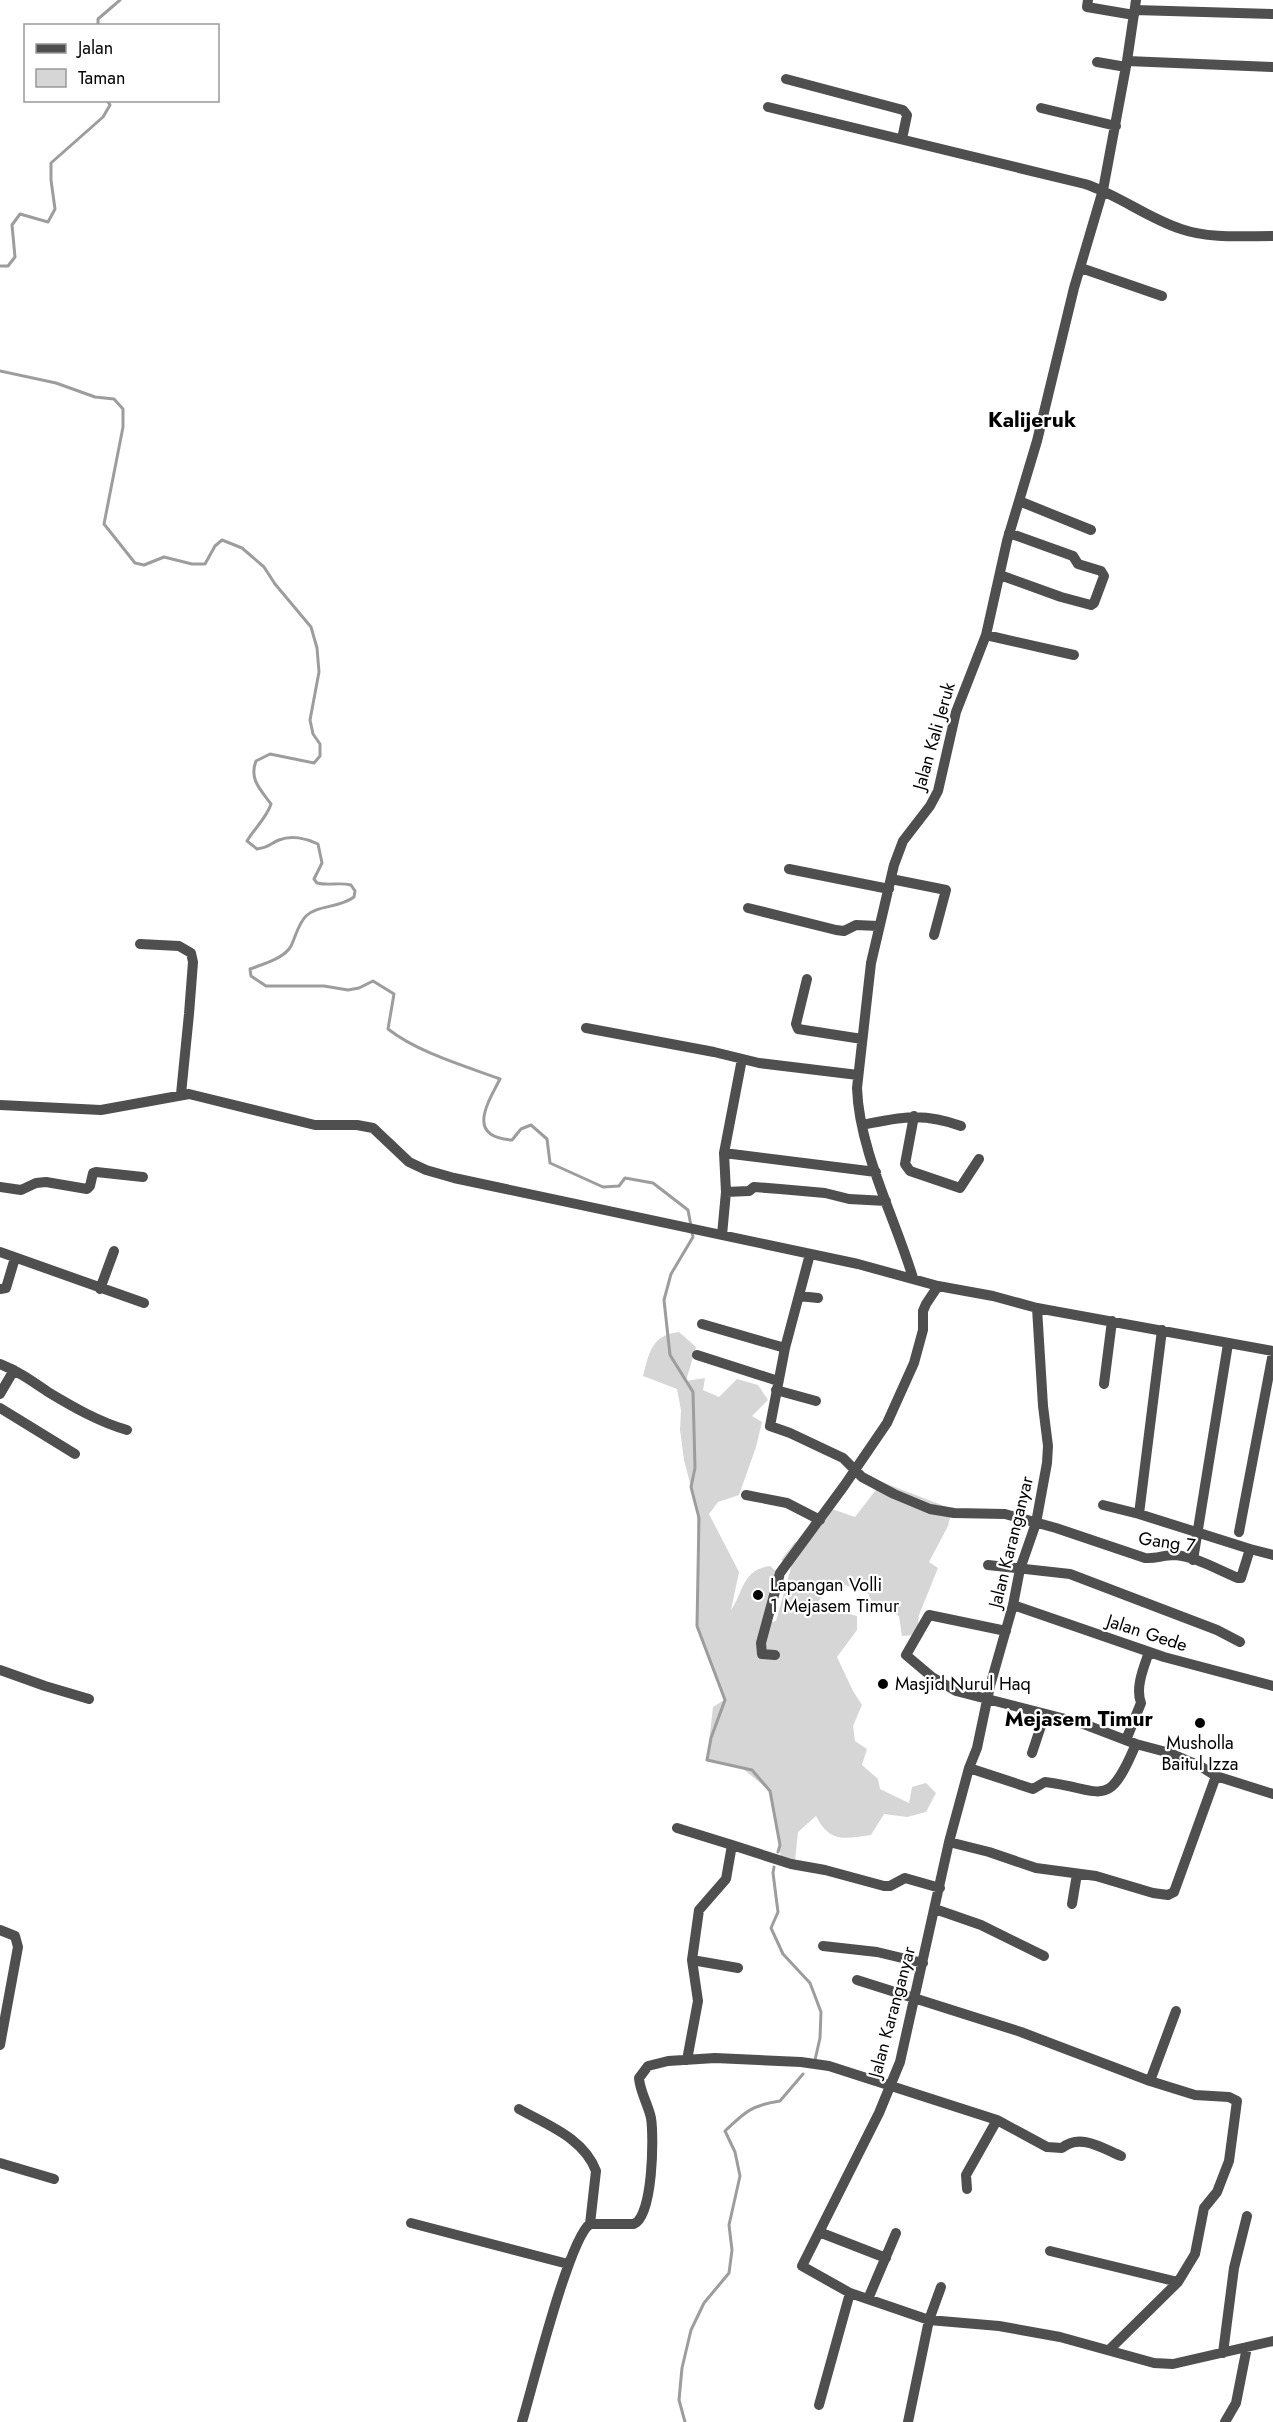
<svg xmlns="http://www.w3.org/2000/svg" width="1273" height="2422" viewBox="0 0 1273 2422" font-family="Jost,sans-serif">
<style>
.green{fill:#d6d6d6}
.lines{fill:none;stroke-linecap:round;stroke-linejoin:round}
.stream{stroke:#9d9d9d;stroke-width:3}
.minor{stroke:#4f4f4f;stroke-width:10}
.poi-dot{fill:#000;stroke:#fff;stroke-width:2}
.labels{text-anchor:middle;stroke-width:4.5;stroke-linejoin:round;paint-order:stroke}
.street-label{font-size:18px;fill:#000;stroke:#fff}
.poi-label{font-size:18px;fill:#000;stroke:#fff;text-anchor:start}
.quarter-label{font-size:21px;font-weight:bold;fill:#000;stroke:#fff}
</style>
<rect width="100%" height="100%" fill="#fff"/>
<path class="green" d="M 679,1332 L 696,1347 L 686,1381 L 705,1378 L 703,1390 L 719,1397 L 737,1379 L 758,1385 L 768,1400 L 752,1416 L 762,1422 L 756,1447 L 739,1495 L 718,1502 L 709,1514 L 739,1572 L 731,1610 C 744,1591 742,1570 770,1566 L 784,1578 L 771,1620 L 760,1625 L 776,1621 L 792,1564 L 781,1560 L 795,1542 L 806,1544 L 832,1509 L 855,1517 L 882,1482 L 952,1509 L 948,1526 L 929,1562 L 938,1568 L 919,1615 L 917,1635 L 902,1636 L 899,1616 L 872,1602 L 867,1591 L 844,1585 L 827,1589 L 814,1608 L 834,1610 L 857,1616 L 857,1630 L 837,1657 L 853,1691 L 862,1705 L 853,1726 L 855,1741 L 867,1749 L 862,1765 L 878,1779 L 880,1789 L 909,1803 L 912,1787 L 926,1783 L 936,1793 L 926,1812 L 907,1817 L 884,1814 L 871,1835 C 844,1839 830,1843 816,1816 L 798,1832 L 795,1861 L 781,1857 L 770,1791 L 742,1768 L 707,1760 L 713,1707 L 724,1700 L 697,1626 L 697,1510 L 684,1460 L 680,1430 L 681,1410 L 677,1389 L 643,1376 C 649,1354 651,1335 679,1332 Z"/>
<g class="lines">
<path class="stream" d="M 98,26 L 98,19 L 120,0
M 0,266 L 8,266 L 15,257 L 12,225 L 20,214 L 48,222 L 55,209 L 51,180 L 51,163 L 103,117 L 110,105 L 107,100
M 0,371 L 56,383 L 95,397 L 114,399 L 123,409 L 123,427 L 104,524 L 135,563 L 144,565 L 164,557 L 192,564 L 205,564 L 215,546 L 222,540 L 242,548 L 264,567 L 275,584 L 311,627 L 317,648 L 319,672 L 310,720 L 313,734 L 320,744 L 320,756 L 314,763 L 270,754 L 256,761 C 249,779 260,789 271,804 C 267,817 255,828 247,841 L 257,849 C 271,847 269,844 279,840 C 291,835 306,838 318,844 L 322,863 L 314,879 L 317,883 C 329,886 339,882 351,885 L 355,891 L 354,897 C 340,908 317,905 306,916 C 298,924 296,936 291,946 C 285,958 263,964 250,969 L 251,976 L 266,986 L 324,986 L 348,990 L 359,988 L 373,981 L 394,994 L 388,1029 C 417,1052 465,1066 500,1079 C 487,1104 466,1137 512,1140 L 521,1129 L 531,1125 L 547,1139 L 550,1163 L 603,1187 L 619,1186 L 625,1178 L 653,1183 L 688,1210 L 691,1226
M 692,1232 L 693,1237 L 671,1274 L 664,1300 L 670,1355 L 693,1392 L 695,1468 L 691,1487 L 699,1518 L 697,1626 L 725,1700 L 711,1738 L 707,1760 L 752,1770 L 770,1791 L 780,1845 L 778,1852
M 774,1867 L 773,1873 L 778,1912 L 771,1928 L 783,1954 L 810,1983 L 821,2012 L 820,2038 L 815,2060
M 685,2422 L 679,2400 L 682,2368 L 691,2330 L 704,2303 L 729,2273 L 732,2250 L 729,2225 L 740,2176 L 735,2152 L 725,2131 C 745,2112 752,2105 780,2101 L 803,2074"/>
<path class="minor" d="M 1088,0 L 1087,7 L 1134,15
M 1135,10 L 1273,14
M 1127,61 L 1273,67
M 1097,62 L 1126,67
M 786,79 L 903,110 L 907,115 L 902,139
M 768,107 L 1085,184 C 1119,195 1147,218 1181,229 C 1210,239 1243,236 1273,236
M 1041,108 L 1116,126
M 1081,268 L 1162,296
M 1019,501 L 1091,530
M 1000,575 L 1061,597 L 1091,605 L 1094,603 L 1104,576 L 1101,571 L 1078,564 L 1073,556 L 1009,533
M 986,635 L 1074,655
M 789,869 L 889,889
M 891,879 L 946,890 L 934,935
M 748,908 L 836,930 L 844,931 L 856,925 L 878,926
M 140,944 L 179,946 L 191,953 L 193,962 L 189,1014 L 181,1094
M 807,979 L 796,1024 L 798,1029 L 862,1039
M 586,1028 L 714,1052 L 759,1063 L 858,1075
M 0,1105 L 101,1110 L 189,1094 L 315,1125 L 357,1125 L 373,1128 L 409,1162 L 426,1170 L 454,1178 L 858,1264 L 938,1286 L 993,1296 L 1037,1308 L 1273,1351
M 914,1116 L 905,1164 L 910,1171 L 960,1188 L 979,1159
M 862,1125 C 900,1117 923,1112 961,1126
M 724,1153 L 876,1172
M 0,1187 L 21,1190 L 36,1183 L 46,1182 L 87,1189 L 90,1186 L 93,1173 L 96,1172 L 143,1177
M 726,1192 L 749,1191 L 754,1187 L 780,1189 L 825,1193 L 849,1199 L 886,1201
M 722,1235 L 726,1192 L 724,1153 L 742,1059
M 0,1252 L 144,1303
M 810,1254 L 785,1348 L 770,1426 L 790,1433 L 843,1458 L 862,1477 L 894,1494 L 930,1509 L 954,1513 L 1005,1514 L 1056,1528 L 1145,1558 C 1155,1559 1164,1555 1174,1555 C 1195,1556 1218,1570 1238,1578 L 1241,1578 L 1250,1549 L 1273,1555
M 913,1278 C 895,1218 859,1150 857,1088 L 871,963 L 894,865 L 903,841 L 930,806 L 938,791 L 956,712 L 986,635 L 1007,541 L 1037,441 L 1074,288 L 1103,190 L 1127,61 L 1136,0
M 0,1289 L 6,1288 L 15,1258
M 100,1289 L 114,1251
M 799,1296 L 818,1298
M 1037,1308 L 1043,1406 L 1048,1446 L 1047,1463 L 1036,1523 L 1020,1569 L 1013,1605 L 990,1686 L 977,1748 L 969,1768 L 949,1842 L 900,2062 L 879,2113 L 802,2266 L 850,2293 L 929,2320 L 999,2326 L 1060,2337 L 1154,2363 L 1173,2364 L 1273,2341
M 702,1324 L 785,1348
M 697,1355 L 778,1381
M 0,1364 C 18,1371 32,1381 48,1392 C 73,1407 99,1422 127,1430
M 1104,1384 L 1112,1321
M 776,1390 L 816,1401
M 0,1394 L 14,1370
M 0,1408 L 75,1454
M 746,1495 L 787,1503 L 820,1520
M 1103,1505 L 1139,1514 L 1250,1549
M 1139,1514 L 1162,1330
M 1239,1532 L 1273,1353
M 1193,1560 L 1228,1344
M 988,1565 L 1070,1574 L 1217,1630 L 1240,1642
M 1013,1605 L 1164,1657 L 1273,1686
M 1006,1631 L 929,1615 L 906,1655 L 932,1677 L 956,1691 L 1081,1723 L 1136,1744 L 1170,1753 L 1200,1766 L 1216,1776 L 1273,1794
M 775,1655 L 762,1654 L 761,1643 L 780,1573 L 844,1486 L 887,1423 L 914,1363 L 923,1330 L 923,1311 L 926,1304 L 938,1286
M 0,1670 L 45,1686 L 89,1699
M 1126,1740 L 1141,1703 C 1135,1687 1144,1667 1149,1652
M 1032,1753 L 1045,1714
M 969,1768 L 1033,1789 L 1045,1782 C 1104,1789 1107,1812 1136,1744
M 677,1828 L 732,1845
M 949,1842 L 989,1852 L 1036,1868 L 1096,1876 L 1153,1893 L 1168,1895 L 1174,1892 L 1216,1776
M 1072,1904 L 1077,1874
M 935,1909 L 981,1925 L 1044,1956
M 0,1930 L 15,1936 L 18,1947 L 0,2045
M 823,1946 L 877,1952 L 923,1963
M 692,1960 L 738,1968
M 857,1980 L 1021,2032 L 1150,2081 L 1195,2095 L 1229,2097 L 1237,2101 L 1229,2161 L 1217,2192 L 1204,2208 L 1195,2254 L 1178,2282 L 1110,2349
M 687,2060 L 698,2001 L 692,1960 L 699,1910 L 726,1879 L 732,1845 L 791,1864 L 825,1870 L 884,1886 L 890,1886 L 905,1878 L 940,1888
M 1150,2081 L 1176,2011
M 519,2109 C 547,2125 584,2138 596,2171 L 590,2224
M 0,2163 L 54,2179
M 967,2189 L 966,2175 L 997,2120
M 411,2223 L 568,2264
M 819,2232 L 886,2258
M 1050,2251 L 1178,2282
M 868,2299 L 896,2233
M 1223,2353 L 1234,2268 L 1247,2216
M 819,2405 L 850,2293
M 522,2422 C 532,2389 569,2238 590,2224 L 634,2224 C 653,2216 654,2137 651,2118 C 648,2104 640,2092 639,2078 L 648,2066 L 668,2061 L 715,2058 L 801,2062 L 829,2066 L 997,2120 L 1047,2147 L 1062,2148 C 1080,2133 1102,2148 1121,2156
M 908,2422 L 929,2320 L 941,2287
M 1225,2422 L 1236,2403 L 1247,2347"/>
</g>
<g class="poi-dot">
<circle cx="758" cy="1595" r="6"/>
<circle cx="883" cy="1684" r="6"/>
<circle cx="1200" cy="1723" r="6"/>
</g>
<g class="labels">
<g class="street-label">
<text transform="translate(934 736) rotate(-74)" y="6">Jalan Kali Jeruk</text>
<text transform="translate(1011 1542) rotate(-76)" y="6">Jalan Karanganyar</text>
<text transform="translate(1167 1542) rotate(8)" y="6">Gang 7</text>
<text transform="translate(1147 1633) rotate(18)" y="6">Jalan Gede</text>
<text transform="translate(892 2012) rotate(-75)" y="6">Jalan Karanganyar</text>
</g>
<g class="poi-label">
<text x="770" y="1591">Lapangan Volli<tspan x="770" dy="21">1 Mejasem Timur</tspan></text>
<text x="895" y="1690">Masjid Nurul Haq</text>
<text x="1200" y="1749" text-anchor="middle">Musholla<tspan x="1200" dy="21">Baitul Izza</tspan></text>
</g>
<g class="quarter-label">
<text x="1032" y="427">Kalijeruk</text>
<text x="1079" y="1726">Mejasem Timur</text>
</g>
</g>
<rect x="24" y="24" width="195" height="78" fill="#ffffff" stroke="#999999" stroke-width="1.5"/>
<rect x="36" y="44" width="30" height="9" fill="#4f4f4f" stroke="#999999" stroke-width="1.5"/>
<text x="78" y="54" font-size="18" fill="#000000">Jalan</text>
<rect x="36" y="69" width="30" height="18" fill="#d6d6d6" stroke="#999999" stroke-width="1.5"/>
<text x="78" y="84" font-size="18" fill="#000000">Taman</text>
</svg>
